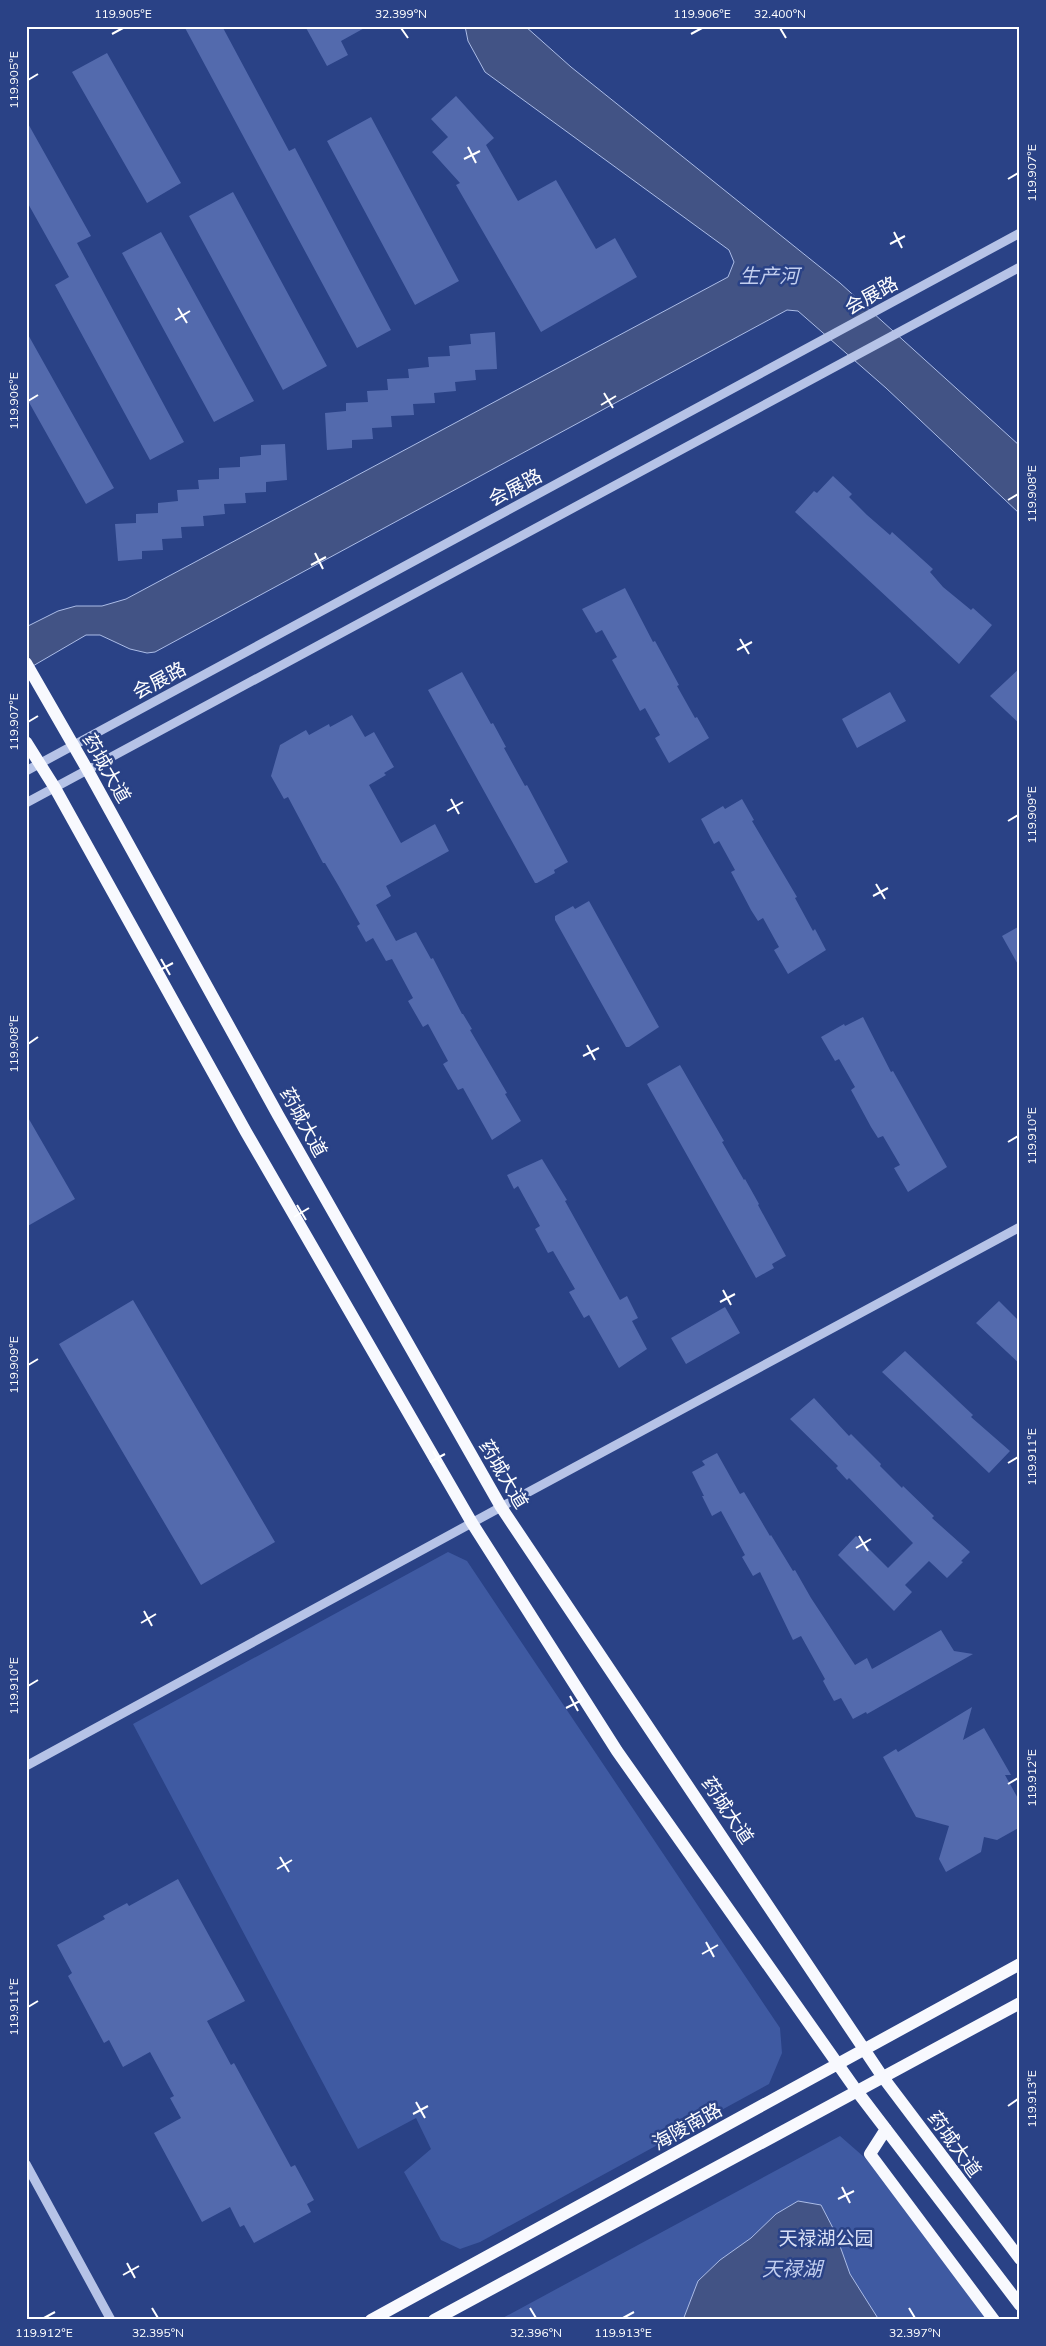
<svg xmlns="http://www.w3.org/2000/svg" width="1046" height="2346" viewBox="0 0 1046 2346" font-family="Mulish,'Noto Sans SC',sans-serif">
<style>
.green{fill:#3f5aa2}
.water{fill:#425385;stroke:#abbce7}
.building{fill:#536aad}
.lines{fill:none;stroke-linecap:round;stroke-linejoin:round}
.minor{stroke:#b6c3e7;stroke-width:9}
.major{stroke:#f8f9fe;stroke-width:12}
.ticks{fill:none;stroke:#fff;stroke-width:2}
.labels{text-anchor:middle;stroke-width:5;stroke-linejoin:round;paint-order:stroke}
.street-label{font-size:19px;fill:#fff;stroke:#2a4286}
.park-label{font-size:19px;fill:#dae1f6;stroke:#2a4286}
.water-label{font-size:20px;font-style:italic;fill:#c2ceef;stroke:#2a4286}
.neatline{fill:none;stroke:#fff;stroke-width:2}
.ticks-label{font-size:12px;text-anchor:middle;fill:#fff}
</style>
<rect width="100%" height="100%" fill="#2a4286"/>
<path class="green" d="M 448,1552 L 467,1561 L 780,2028 L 782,2053 L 769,2084 L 480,2242 L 460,2249 L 441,2240 L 404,2172 L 431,2149 L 416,2118 L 358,2149 L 133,1724 Z
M 840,2136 L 880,2171 L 989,2320 L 499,2320 Z"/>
<path class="water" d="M 465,26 L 525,26 L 571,67 L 840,283 L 1020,446 L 1020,514 L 886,388 L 798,311 L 787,310 L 155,652 L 147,653 L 130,649 L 100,635 L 86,635 L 26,670 L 26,627 L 58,611 L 76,606 L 102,606 L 126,599 L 728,277 L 734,262 L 729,250 L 485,72 L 468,41 Z
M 798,2201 L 821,2205 L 835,2232 L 850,2274 L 879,2320 L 683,2320 L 698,2281 L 720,2260 L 751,2238 L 776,2214 Z"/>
<path class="building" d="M 184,26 L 222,26 L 289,151 L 295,148 L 391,330 L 357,348 Z
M 305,26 L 368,26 L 341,41 L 348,55 L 327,66 Z
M 107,53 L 181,183 L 147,203 L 72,72 Z
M 456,96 L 494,138 L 486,145 L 518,201 L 556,180 L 596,249 L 615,238 L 637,277 L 541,332 L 456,185 L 460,183 L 432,152 L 448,137 L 431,119 Z
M 371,117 L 459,281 L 415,305 L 327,141 Z
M 26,120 L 91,236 L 77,243 L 184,442 L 150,460 L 55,285 L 69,277 L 26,200 Z
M 233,192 L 327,366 L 283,390 L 189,216 Z
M 161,232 L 254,401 L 214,422 L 122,253 Z
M 26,331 L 114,488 L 86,504 L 26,397 Z
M 495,332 L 497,369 L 475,370 L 476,380 L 455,382 L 456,391 L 434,393 L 435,403 L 413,404 L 414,415 L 391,416 L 392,427 L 372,428 L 373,439 L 352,440 L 352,448 L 327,450 L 325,413 L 346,411 L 346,403 L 368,402 L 367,391 L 388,390 L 387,379 L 409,378 L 408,369 L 429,367 L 428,357 L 450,356 L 449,346 L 471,344 L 470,334 Z
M 285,444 L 287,480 L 266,482 L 266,492 L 245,493 L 246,503 L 224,504 L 225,514 L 203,516 L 204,526 L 181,527 L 182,538 L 162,539 L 163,550 L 142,551 L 142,559 L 118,561 L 115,524 L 136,523 L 136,514 L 158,513 L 158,503 L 178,501 L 177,490 L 199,489 L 198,480 L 219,479 L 219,468 L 240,467 L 240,457 L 261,455 L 261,445 Z
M 833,476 L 852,494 L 849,497 L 867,515 L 890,535 L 892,532 L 933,569 L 930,572 L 943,587 L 971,610 L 973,608 L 992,625 L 959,664 L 795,512 L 814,491 L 817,493 Z
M 625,588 L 653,642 L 655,641 L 679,685 L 677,686 L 695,718 L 697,717 L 709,738 L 669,763 L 655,738 L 660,735 L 645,708 L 640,711 L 612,660 L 617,657 L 602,630 L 596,633 L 582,609 Z
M 1020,668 L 1020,724 L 990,696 Z
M 462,672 L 491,724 L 493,723 L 506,747 L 504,748 L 525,786 L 527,785 L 568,862 L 554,870 L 555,873 L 537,883 L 535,883 L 428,690 Z
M 890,692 L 906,721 L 857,748 L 842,719 Z
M 352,715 L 365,737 L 374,732 L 394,767 L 384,773 L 386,775 L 369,785 L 401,843 L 435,824 L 449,851 L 386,886 L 391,896 L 376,905 L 396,941 L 416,932 L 431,959 L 433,958 L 462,1014 L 463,1014 L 472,1029 L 470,1030 L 507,1093 L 505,1094 L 521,1121 L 492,1140 L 463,1088 L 458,1090 L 443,1064 L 448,1061 L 428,1024 L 423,1027 L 408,1001 L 413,998 L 392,959 L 386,961 L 373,938 L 366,942 L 357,926 L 360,924 L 338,885 L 325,863 L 323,863 L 288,797 L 284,799 L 271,776 L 280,745 L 306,730 L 309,735 L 329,724 L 330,727 Z
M 742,799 L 754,820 L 752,821 L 797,897 L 795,898 L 813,931 L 815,929 L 826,950 L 788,974 L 774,950 L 779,947 L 763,918 L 758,921 L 751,910 L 731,872 L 735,870 L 719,841 L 714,844 L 701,819 L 723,806 L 725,809 Z
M 589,901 L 659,1027 L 629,1047 L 626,1047 L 555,920 L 555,916 L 573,906 L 575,909 Z
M 1020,926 L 1020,968 L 1002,936 Z
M 863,1017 L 891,1072 L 893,1071 L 947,1167 L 908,1192 L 894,1168 L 900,1165 L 883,1136 L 878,1138 L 871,1127 L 851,1090 L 855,1087 L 839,1059 L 835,1061 L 821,1037 L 844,1024 L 845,1026 Z
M 680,1065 L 724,1141 L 722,1142 L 744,1180 L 745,1179 L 759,1204 L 758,1205 L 786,1256 L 772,1264 L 774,1268 L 756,1278 L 647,1084 Z
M 26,1114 L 75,1199 L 26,1227 Z
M 542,1159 L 567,1200 L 565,1201 L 620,1300 L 627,1296 L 638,1318 L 632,1321 L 647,1349 L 619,1368 L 589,1315 L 584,1318 L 569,1292 L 575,1289 L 553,1251 L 548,1253 L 535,1229 L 540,1226 L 518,1186 L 514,1189 L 507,1175 Z
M 133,1300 L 275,1542 L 201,1585 L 59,1344 Z
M 999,1301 L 1020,1322 L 1020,1364 L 976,1323 Z
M 725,1307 L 740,1333 L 686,1364 L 671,1338 Z
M 905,1351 L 973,1415 L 971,1417 L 1010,1451 L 989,1473 L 882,1372 Z
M 814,1398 L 849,1436 L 851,1434 L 881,1464 L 880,1466 L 902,1488 L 903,1486 L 934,1516 L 932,1518 L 970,1552 L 961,1561 L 963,1562 L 947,1578 L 929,1561 L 905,1585 L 912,1592 L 894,1611 L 838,1555 L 856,1536 L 888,1568 L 913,1543 L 849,1478 L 847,1480 L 836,1468 L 838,1466 L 790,1419 Z
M 717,1453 L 740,1494 L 744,1492 L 770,1536 L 771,1535 L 793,1571 L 795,1570 L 811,1598 L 855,1665 L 867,1658 L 872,1669 L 941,1630 L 954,1651 L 973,1654 L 867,1714 L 866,1712 L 853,1719 L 841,1698 L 834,1701 L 823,1681 L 825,1679 L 801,1636 L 793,1640 L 760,1572 L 753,1576 L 742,1557 L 745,1555 L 721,1511 L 712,1516 L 702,1496 L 704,1496 L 692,1472 L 705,1465 L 702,1461 Z
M 972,1707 L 963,1740 L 984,1728 L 1011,1775 L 1005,1775 L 1020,1802 L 1020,1827 L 997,1840 L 984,1837 L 981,1852 L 946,1872 L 939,1859 L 949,1826 L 916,1817 L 883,1757 L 896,1749 L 898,1752 Z
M 178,1879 L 245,2001 L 207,2021 L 231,2065 L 234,2063 L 291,2167 L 295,2165 L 314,2200 L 307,2204 L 311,2212 L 254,2243 L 244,2225 L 240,2227 L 230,2207 L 202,2222 L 154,2133 L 181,2118 L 170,2098 L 174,2096 L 150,2052 L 123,2067 L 109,2040 L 104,2043 L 68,1976 L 72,1973 L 57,1945 L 105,1919 L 103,1916 L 127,1903 L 129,1906 Z"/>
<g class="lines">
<path class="minor" d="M 26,771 L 1020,233
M 26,803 L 1020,267
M 26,1766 L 501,1507 L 1020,1227
M 26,2164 L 111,2320"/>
<path class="major" d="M 26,663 L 87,769 L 278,1115 L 501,1507 L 882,2076 L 1020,2259
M 26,742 L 55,788 L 246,1132 L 472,1523 L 617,1751 L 856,2090 L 1020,2305
M 886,2129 L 870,2154 L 994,2320
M 371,2320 L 1020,1964
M 434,2320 L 1020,2003"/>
</g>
<path class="ticks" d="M 401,28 L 408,38M 780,28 L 786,38M 112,34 L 123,28M 691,34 L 702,28M 28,80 L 38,74M 468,147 L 476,163M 464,159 L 480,151M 1008,179 L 1018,173M 894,232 L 902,248M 890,244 L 905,236M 178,308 L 187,323M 175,320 L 190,311M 604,393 L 613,408M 28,401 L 38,395M 601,405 L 616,396M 1008,500 L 1018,494M 315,553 L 323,569M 311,565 L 326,557M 740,639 L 749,654M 737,650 L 752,642M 28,722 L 38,716M 451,799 L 459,814M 447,811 L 463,802M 1008,821 L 1018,815M 876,884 L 885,899M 873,896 L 888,888M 161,959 L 170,975M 158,971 L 173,963M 28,1044 L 38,1037M 587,1045 L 595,1060M 583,1056 L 599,1048M 1008,1142 L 1018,1136M 297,1205 L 306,1220M 294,1217 L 309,1208M 723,1290 L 731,1305M 720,1302 L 735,1294M 28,1365 L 38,1359M 433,1451 L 442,1466M 430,1462 L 445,1454M 1008,1463 L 1018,1457M 859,1536 L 868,1551M 856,1548 L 871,1539M 144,1611 L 152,1626M 141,1623 L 156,1614M 28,1686 L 38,1680M 570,1696 L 578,1711M 566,1708 L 582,1700M 1008,1784 L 1018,1778M 280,1857 L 289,1872M 277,1869 L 292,1860M 706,1942 L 714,1957M 702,1954 L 718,1945M 28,2007 L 38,2001M 416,2102 L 425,2118M 1008,2106 L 1018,2099M 413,2114 L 428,2106M 842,2187 L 850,2203M 838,2199 L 854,2191M 127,2263 L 135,2278M 123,2275 L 139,2266M 152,2308 L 158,2318M 530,2308 L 536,2318M 909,2308 L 915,2318M 44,2318 L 55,2312M 623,2318 L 634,2312"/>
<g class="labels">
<g class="street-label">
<text transform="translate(871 295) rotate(-29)" y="7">会展路</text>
<text transform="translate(515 487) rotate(-28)" y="7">会展路</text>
<text transform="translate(159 680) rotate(-28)" y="7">会展路</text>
<text transform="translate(107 768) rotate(60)" y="7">药城大道</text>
<text transform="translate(304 1122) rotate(61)" y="7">药城大道</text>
<text transform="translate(504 1474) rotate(59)" y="7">药城大道</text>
<text transform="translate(728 1810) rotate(56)" y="7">药城大道</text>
<text transform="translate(687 2126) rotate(-29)" y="7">海陵南路</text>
<text transform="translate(955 2144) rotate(54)" y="7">药城大道</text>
</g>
<g class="park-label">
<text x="826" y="2245">天禄湖公园</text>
</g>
<g class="water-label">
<text x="769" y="283">生产河</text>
<text x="792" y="2276">天禄湖</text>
</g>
</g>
<rect width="1046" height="2346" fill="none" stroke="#2a4286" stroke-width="55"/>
<rect x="28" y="28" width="990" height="2290" class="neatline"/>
<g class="ticks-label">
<text x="123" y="18">119.905°E</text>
<text x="401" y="18">32.399°N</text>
<text x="702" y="18">119.906°E</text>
<text x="780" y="18">32.400°N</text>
<text transform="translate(14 80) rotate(-90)" y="4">119.905°E</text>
<text transform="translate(1032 173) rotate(-90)" y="4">119.907°E</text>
<text transform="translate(14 401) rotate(-90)" y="4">119.906°E</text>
<text transform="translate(1032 494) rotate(-90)" y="4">119.908°E</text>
<text transform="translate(14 722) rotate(-90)" y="4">119.907°E</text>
<text transform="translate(1032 815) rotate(-90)" y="4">119.909°E</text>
<text transform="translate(14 1044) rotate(-90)" y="4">119.908°E</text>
<text transform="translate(1032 1136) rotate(-90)" y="4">119.910°E</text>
<text transform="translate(14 1365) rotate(-90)" y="4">119.909°E</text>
<text transform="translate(1032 1457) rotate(-90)" y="4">119.911°E</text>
<text transform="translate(14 1686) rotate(-90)" y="4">119.910°E</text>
<text transform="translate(1032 1778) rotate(-90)" y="4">119.912°E</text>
<text transform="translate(14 2007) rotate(-90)" y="4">119.911°E</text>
<text transform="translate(1032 2099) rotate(-90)" y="4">119.913°E</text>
<text x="44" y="2337">119.912°E</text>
<text x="158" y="2337">32.395°N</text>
<text x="536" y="2337">32.396°N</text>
<text x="623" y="2337">119.913°E</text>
<text x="915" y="2337">32.397°N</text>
</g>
</svg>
